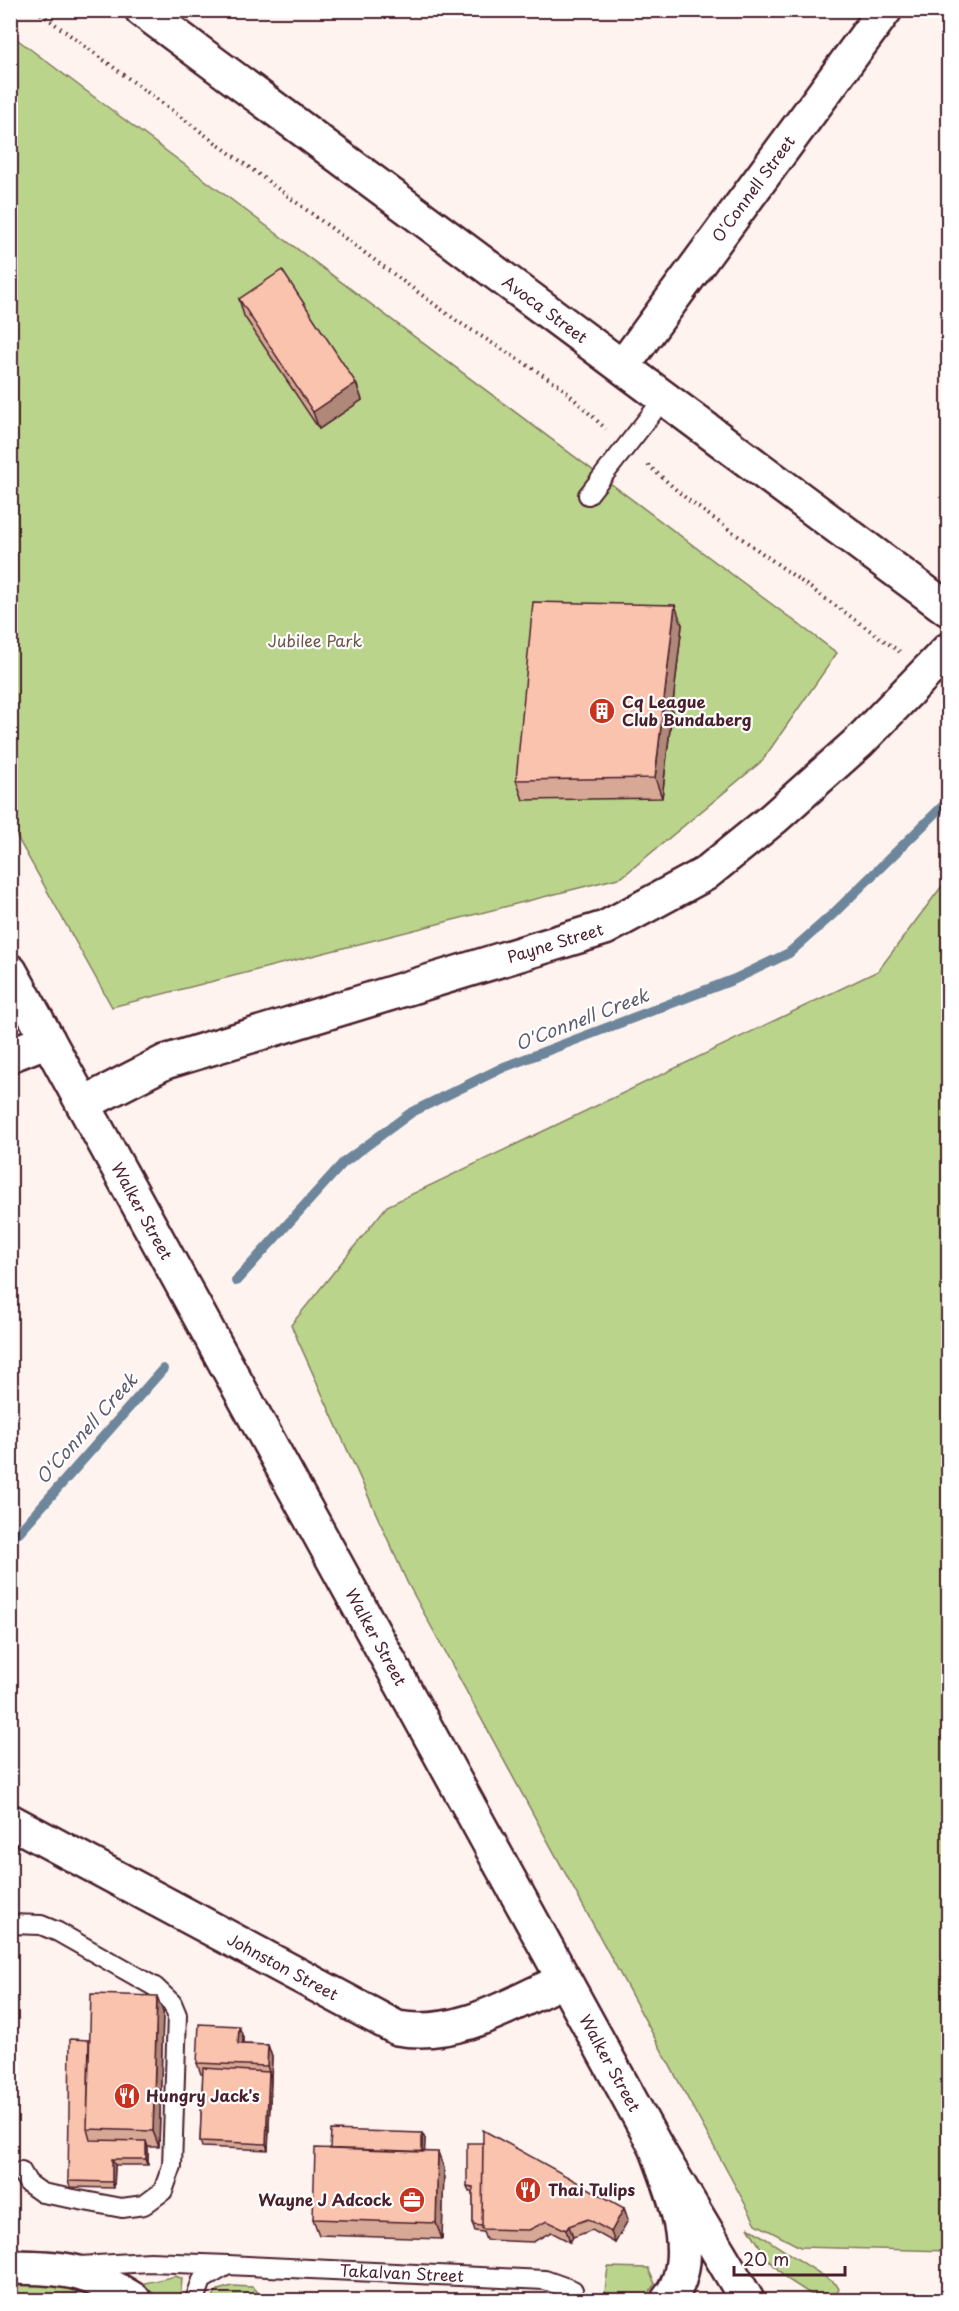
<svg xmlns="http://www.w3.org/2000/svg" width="959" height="2311" viewBox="0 0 959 2311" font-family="'Playpen Sans',sans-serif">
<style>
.green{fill:#bad48c;stroke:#827a5c;stroke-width:1.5}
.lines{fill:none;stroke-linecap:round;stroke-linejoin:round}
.stream{stroke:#6d869b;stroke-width:10}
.lane-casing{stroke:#4a1f2b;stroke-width:22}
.street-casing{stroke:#4a1f2b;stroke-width:38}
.secondary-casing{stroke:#4a1f2b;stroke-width:38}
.highway-casing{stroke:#4a1f2b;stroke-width:38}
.path{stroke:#4a1f2b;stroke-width:4;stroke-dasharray:1.5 4.5;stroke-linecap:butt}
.lane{stroke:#fff;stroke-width:18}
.street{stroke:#fff;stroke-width:33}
.secondary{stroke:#fff;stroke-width:33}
.highway{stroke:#fff;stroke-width:33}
.wall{fill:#d7a896;stroke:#4a1f2b;stroke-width:1.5}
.shaded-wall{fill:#af887a;stroke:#4a1f2b;stroke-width:1.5}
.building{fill:#fac3ae;stroke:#4a1f2b;stroke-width:1.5}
.labels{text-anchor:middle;stroke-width:4.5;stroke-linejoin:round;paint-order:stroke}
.street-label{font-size:16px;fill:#4a1f2b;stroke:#fff}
.park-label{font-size:16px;fill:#6c5548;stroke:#fff}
.poi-label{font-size:16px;font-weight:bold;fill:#4a1f2b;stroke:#fff;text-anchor:start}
.water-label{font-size:18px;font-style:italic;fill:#5e5b6c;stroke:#fff}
</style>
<rect width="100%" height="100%" fill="#fef3ef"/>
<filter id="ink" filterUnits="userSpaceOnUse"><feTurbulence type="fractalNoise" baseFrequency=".0167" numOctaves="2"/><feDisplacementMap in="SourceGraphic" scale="12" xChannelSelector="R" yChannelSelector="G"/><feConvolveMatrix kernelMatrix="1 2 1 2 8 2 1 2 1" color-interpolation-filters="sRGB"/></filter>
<g filter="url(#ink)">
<path class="green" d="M 10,34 L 837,653 L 762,761 L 622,877 L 112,1007 L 11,826 Z
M 948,878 L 948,2251 L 800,2247 L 756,2224 L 407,1582 L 291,1325 L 387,1206 L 878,971 Z
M 748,2227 L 836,2284 L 839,2289 L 837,2293 L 812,2295 L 787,2279 L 767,2258 Z
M 608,2267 L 648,2268 L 655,2284 L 643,2300 L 604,2300 Z
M 176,2276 L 182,2279 L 180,2300 L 164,2300 L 140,2284 Z
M 33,2284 L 71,2287 L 111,2300 L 11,2300 L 14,2286 Z
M 232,2286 L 252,2287 L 257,2291 L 258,2300 L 211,2300 L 218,2290 Z"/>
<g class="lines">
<path class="stream" d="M 236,1281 L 343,1163 L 412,1112 L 504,1067 L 735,979 L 789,953 L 833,914 L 948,801
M 10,1538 L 19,1532 L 163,1369"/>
<g class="lane-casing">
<g id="lane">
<path d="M 588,495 L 665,397"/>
<path d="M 10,1924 L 41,1925 L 58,1932 L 155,1987 L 172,2003 L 177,2015 L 172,2166 L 163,2191 L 144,2205 L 122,2208 L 42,2193 L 28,2183 L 21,2171"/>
<path id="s1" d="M 228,2265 L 545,2280 L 573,2290"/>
<path d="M 79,2266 L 150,2262 L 228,2265 L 202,2280 L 195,2300"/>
</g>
</g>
<g class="street-casing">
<g id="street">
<path id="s2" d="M 623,366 L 885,10"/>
<path d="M 10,1055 L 48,1040"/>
<path id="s3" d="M 83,1104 L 165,1062 L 605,928 L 705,874 L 774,818 L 859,742 L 948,650"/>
<path id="s4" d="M 10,1821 L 397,2028 C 457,2039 511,2004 564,1980"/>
<path d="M 10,2267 C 68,2268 85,2269 134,2300"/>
</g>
</g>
<g class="secondary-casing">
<g id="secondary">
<path id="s5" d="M 142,10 L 948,609"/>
<path id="s6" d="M 10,971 L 656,2147 L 747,2300"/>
</g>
</g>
<g class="highway-casing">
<path id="highway" d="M 656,2147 C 672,2191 702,2258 668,2300"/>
</g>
<path class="path" d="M 36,10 L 457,321 L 559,385 L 606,429
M 648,465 L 688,500 L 900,652"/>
<use href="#lane" class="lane"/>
<use href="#street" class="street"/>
<use href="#secondary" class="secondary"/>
<use href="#highway" class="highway"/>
</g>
<path class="wall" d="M 239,299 L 356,383 L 362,400 L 319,429 L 244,316 Z
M 682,625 L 662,798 L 523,800 L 516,780 Z
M 163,2012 L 159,2147 L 148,2147 L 148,2165 L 115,2165 L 114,2188 L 70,2187 L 68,2181 L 89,2040 Z
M 243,2037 L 243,2044 L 268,2045 L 272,2057 L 268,2150 L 202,2147 L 200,2141 L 203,2074 L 201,2074 L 197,2063 Z
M 422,2133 L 425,2139 L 424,2152 L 444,2168 L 442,2239 L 319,2235 L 313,2219 L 330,2149 Z
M 467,2186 L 624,2208 L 628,2220 L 615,2243 L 592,2230 L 573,2237 L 570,2242 L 551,2232 L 533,2242 L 486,2240 L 483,2232 L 475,2231 L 473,2225 L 473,2192 L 469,2192 Z"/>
<path class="shaded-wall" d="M 356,383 L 362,400 L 319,429 L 313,412 Z
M 675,605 L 682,625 L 662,798 L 655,778 Z
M 157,1996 L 163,2012 L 159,2147 L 153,2131 Z
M 239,2026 L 243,2037 L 242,2055 L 238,2044 Z
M 268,2045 L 272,2057 L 271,2078 L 267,2066 Z
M 269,2072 L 271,2078 L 268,2150 L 266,2144 Z
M 422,2133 L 425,2139 L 424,2168 L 422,2162 Z
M 146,2141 L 148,2147 L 148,2165 L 146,2159 Z
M 438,2152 L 444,2168 L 442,2239 L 436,2223 Z
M 112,2159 L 115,2165 L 114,2188 L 112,2182 Z
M 624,2208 L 628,2220 L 615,2243 L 611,2232 Z
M 569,2226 L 573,2237 L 570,2242 L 566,2230 Z"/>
<path class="building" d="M 282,270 L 356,383 L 313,412 L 239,299 Z
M 533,602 L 675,605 L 655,778 L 516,780 Z
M 91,1994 L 157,1996 L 153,2131 L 87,2129 Z
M 199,2024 L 239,2026 L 238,2044 L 268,2045 L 267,2066 L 197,2063 Z
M 70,2039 L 89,2040 L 87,2129 L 90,2140 L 146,2141 L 146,2159 L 112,2159 L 112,2182 L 68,2181 Z
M 203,2068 L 269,2072 L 266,2144 L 200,2141 Z
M 331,2130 L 422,2133 L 422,2152 L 330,2149 Z
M 483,2130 L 624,2208 L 611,2232 L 588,2219 L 569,2226 L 566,2230 L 547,2221 L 529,2230 L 482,2229 Z
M 467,2143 L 483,2143 L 482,2226 L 473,2225 L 473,2187 L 467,2186 Z
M 315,2148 L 438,2152 L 436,2223 L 313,2219 Z"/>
</g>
<defs>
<g id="building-disc" transform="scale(1.35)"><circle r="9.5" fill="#c8321e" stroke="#fff"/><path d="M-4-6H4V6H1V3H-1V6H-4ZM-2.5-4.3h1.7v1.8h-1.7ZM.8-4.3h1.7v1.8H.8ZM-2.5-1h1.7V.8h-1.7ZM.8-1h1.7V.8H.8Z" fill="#fff"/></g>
<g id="restaurant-disc" transform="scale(1.35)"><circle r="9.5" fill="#c8321e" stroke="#fff"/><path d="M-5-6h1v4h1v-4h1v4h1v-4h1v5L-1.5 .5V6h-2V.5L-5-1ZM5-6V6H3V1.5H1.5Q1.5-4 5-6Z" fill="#fff"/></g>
<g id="office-disc" transform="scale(1.35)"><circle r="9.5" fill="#c8321e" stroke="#fff"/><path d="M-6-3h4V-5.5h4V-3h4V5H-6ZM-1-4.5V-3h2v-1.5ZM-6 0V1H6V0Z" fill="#fff"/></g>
</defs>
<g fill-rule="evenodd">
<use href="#building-disc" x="602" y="711"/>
<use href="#restaurant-disc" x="127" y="2096"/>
<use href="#restaurant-disc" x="528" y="2190"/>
<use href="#office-disc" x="412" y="2200"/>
</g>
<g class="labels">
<g class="street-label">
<text dy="6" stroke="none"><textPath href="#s2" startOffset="220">O'Connell Street</textPath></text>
<text dy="6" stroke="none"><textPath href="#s5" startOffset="502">Avoca Street</textPath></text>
<text dy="6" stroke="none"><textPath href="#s3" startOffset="500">Payne Street</textPath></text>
<text dy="6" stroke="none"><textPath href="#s6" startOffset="274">Walker Street</textPath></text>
<text dy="6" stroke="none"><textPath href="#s6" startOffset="760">Walker Street</textPath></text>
<text dy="6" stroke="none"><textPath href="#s4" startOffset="309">Johnston Street</textPath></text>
<text dy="6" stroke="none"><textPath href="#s6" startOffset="1246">Walker Street</textPath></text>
<text dy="6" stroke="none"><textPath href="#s1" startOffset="174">Takalvan Street</textPath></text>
</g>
<g class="park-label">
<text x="315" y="647">Jubilee Park</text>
</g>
<g class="poi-label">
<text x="622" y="708">Cq League<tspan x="622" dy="18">Club Bundaberg</tspan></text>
<text x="146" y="2102">Hungry Jack's</text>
<text x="548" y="2196">Thai Tulips</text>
<text x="392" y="2206" text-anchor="end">Wayne J Adcock</text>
</g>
<g class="water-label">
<text transform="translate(582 1020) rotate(-21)" y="6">O'Connell Creek</text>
<text transform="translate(87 1429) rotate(-48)" y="6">O'Connell Creek</text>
</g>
</g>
<rect width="959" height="2311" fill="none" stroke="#fff" stroke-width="36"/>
<rect x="18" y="18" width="923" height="2275" fill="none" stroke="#4a1f2b" stroke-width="2" filter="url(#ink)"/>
<path d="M734 2266v9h111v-9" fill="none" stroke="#4a1f2b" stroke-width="3"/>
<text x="743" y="2266" font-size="18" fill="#4a1f2b" stroke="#ffffff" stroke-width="4.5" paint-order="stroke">20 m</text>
</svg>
